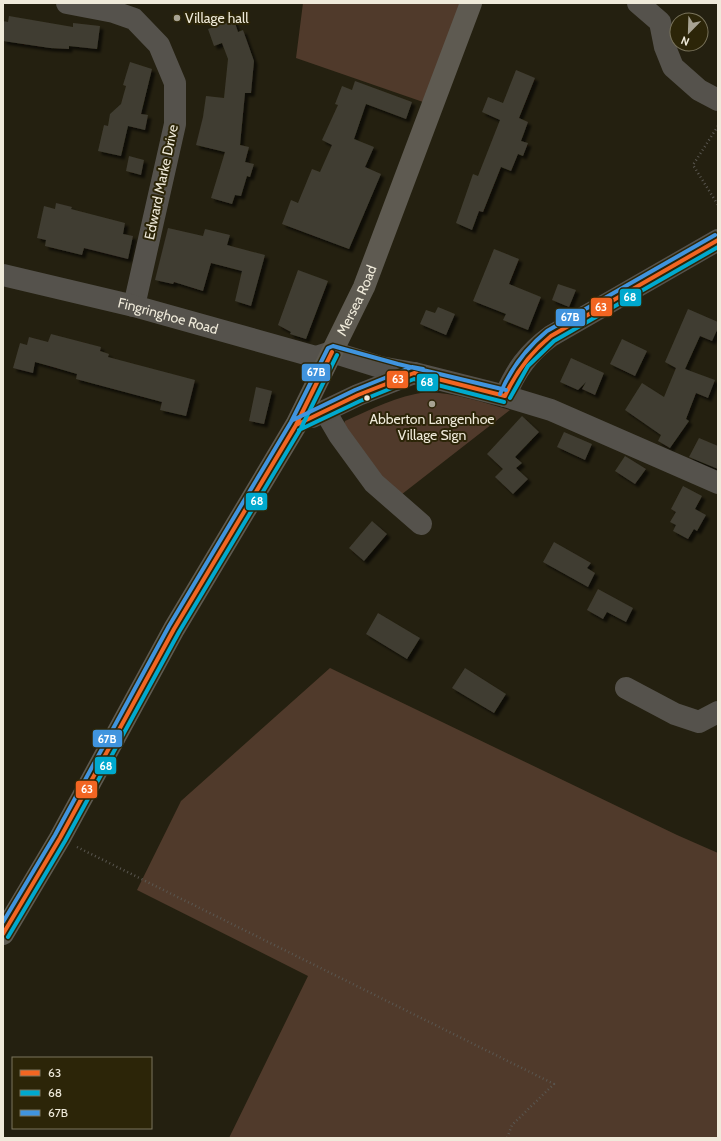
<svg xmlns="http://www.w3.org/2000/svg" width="721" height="1141" viewBox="0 0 721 1141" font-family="Cabin,sans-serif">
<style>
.green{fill:#503a2b}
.building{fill:#403d31;filter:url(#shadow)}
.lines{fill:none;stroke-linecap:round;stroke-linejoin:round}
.path{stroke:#5a5751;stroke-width:2.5;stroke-dasharray:1 3;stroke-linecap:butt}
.minor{stroke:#55524c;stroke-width:22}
.major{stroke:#5e5a51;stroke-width:22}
.bus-1-casing{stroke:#2c2508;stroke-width:7}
.bus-2-casing{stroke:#2c2508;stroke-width:7}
.bus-3-casing{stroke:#2c2508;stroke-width:7}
.bus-1{stroke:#f26522;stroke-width:4}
.bus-2{stroke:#00a9ce;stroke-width:4}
.bus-3{stroke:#4094de;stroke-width:4}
.poi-dot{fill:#a8a393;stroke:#2c2508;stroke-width:1.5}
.bus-dot{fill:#efeada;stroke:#2c2508;stroke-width:1.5}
.labels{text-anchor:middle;stroke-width:4;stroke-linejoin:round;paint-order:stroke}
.poi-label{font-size:14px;fill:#efeada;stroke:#2c2508;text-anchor:start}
.street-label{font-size:14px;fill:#efeada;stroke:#2c2508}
.line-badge{stroke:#2c2508;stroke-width:1.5}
.badge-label{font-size:11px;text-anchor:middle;font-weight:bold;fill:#fff}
</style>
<defs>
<filter id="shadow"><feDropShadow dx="3.5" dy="3.5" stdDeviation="1" flood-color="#0009"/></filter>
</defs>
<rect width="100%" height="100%" fill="#242010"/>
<path class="green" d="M 303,3 L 464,3 L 426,103 L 296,58 Z
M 426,392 C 455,393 482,402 510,410 L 397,498 L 343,427 L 345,421 C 372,409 397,396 426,392 Z
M 330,668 L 677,835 L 718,853 L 718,1138 L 229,1138 L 308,976 L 137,890 L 181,801 Z"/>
<path class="building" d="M 9,16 L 73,27 L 73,23 L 100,26 L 97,49 L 69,46 L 69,49 L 50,48 L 3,41 L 3,21 L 8,22 Z
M 234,20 L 238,32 L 243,30 L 254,61 L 251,93 L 245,93 L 240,145 L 249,147 L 245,162 L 254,164 L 250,177 L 247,176 L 241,196 L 235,195 L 232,204 L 211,198 L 225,152 L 196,145 L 203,117 L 206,96 L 224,98 L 228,59 L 222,43 L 214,46 L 208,29 Z
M 130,62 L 152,69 L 141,114 L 148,115 L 145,130 L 128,126 L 121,156 L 98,151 L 104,125 L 108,126 L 110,114 L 121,104 L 126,86 L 123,85 Z
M 516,70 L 535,78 L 519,118 L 528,122 L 521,141 L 528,143 L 523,156 L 518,154 L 511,171 L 501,167 L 483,212 L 479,211 L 472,230 L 456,223 L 473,174 L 478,176 L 500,120 L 482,112 L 488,97 L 503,103 Z
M 355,81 L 412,102 L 406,119 L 366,104 L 354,139 L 374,147 L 365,167 L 381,174 L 349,249 L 282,224 L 291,200 L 298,203 L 312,169 L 320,172 L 332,145 L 322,140 L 338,105 L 335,104 L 342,86 L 352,90 Z
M 129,156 L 144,160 L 141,175 L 126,171 Z
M 56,203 L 72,207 L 71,209 L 125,223 L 123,234 L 133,236 L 128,259 L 84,248 L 82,255 L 45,246 L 46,240 L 37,238 L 44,206 L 55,209 Z
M 168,228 L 203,236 L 205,229 L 230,235 L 227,245 L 265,255 L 251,306 L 235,301 L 242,271 L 211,263 L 203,291 L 174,282 L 173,284 L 155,280 Z
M 494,249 L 519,259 L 509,284 L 541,297 L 528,330 L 503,320 L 506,314 L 473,301 Z
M 298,270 L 328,281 L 306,339 L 290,334 L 291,332 L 278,325 Z
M 558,284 L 576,290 L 569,307 L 552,300 Z
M 438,307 L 455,314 L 446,335 L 420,324 L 426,310 L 435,313 Z
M 688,309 L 718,322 L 718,328 L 712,341 L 700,336 L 685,369 L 715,380 L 708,398 L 696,393 L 686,419 L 689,421 L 670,448 L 658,441 L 661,435 L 625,410 L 642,383 L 664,397 L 676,368 L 665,362 Z
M 51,334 L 101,347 L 100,351 L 109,354 L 108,357 L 195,380 L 186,416 L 160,410 L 162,402 L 76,379 L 77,374 L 53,367 L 35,362 L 33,373 L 13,368 L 20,343 L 27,345 L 29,337 L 48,342 Z
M 622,339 L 647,351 L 635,376 L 610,364 Z
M 571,358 L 604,373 L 595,395 L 582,389 L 586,382 L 578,390 L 560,382 Z
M 256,387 L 272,391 L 264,424 L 249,421 Z
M 522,416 L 539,432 L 515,457 L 522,463 L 516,468 L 528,479 L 513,494 L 495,477 L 503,469 L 487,454 Z
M 564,432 L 592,444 L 585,460 L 557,447 Z
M 699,438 L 718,446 L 718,469 L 689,457 Z
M 625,456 L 646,469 L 635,484 L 615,471 Z
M 683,486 L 702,496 L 695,509 L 706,515 L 697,531 L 694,529 L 688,539 L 673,531 L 676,525 L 670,522 L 676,512 L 671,509 Z
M 372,521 L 387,534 L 364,561 L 349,548 Z
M 554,542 L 591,563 L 587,568 L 595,573 L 588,587 L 543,562 Z
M 598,589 L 633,608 L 626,622 L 607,612 L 603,619 L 587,610 Z
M 378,613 L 420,638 L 407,659 L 366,634 Z
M 465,668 L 506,694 L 494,713 L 452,688 Z"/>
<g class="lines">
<path class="path" d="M 718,126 L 693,165 L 718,205
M 77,847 L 554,1084 L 512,1125 L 507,1138"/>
<g class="minor">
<path d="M 67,3 L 114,12 L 134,19 L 159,45 L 175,83 L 175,124 L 134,306"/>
<path d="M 638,3 L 660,22 L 665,47 L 673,67 L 699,90 L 718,100"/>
<path id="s1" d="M 3,275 L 134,306 L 316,357 L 332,352 L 380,367 L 414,373 L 505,396 L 551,410 L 718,483"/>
<path d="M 505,396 C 516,370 528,353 551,336 L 718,240"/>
<path d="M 325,411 L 339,435 L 374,483 L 421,524"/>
<path d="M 312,417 L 358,395 L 414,373"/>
<path d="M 626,688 L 675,714 L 699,722 L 718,712"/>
</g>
<path class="major" id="s2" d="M 3,934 L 60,838 L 174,629 L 296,425 L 364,287 L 471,3"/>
<g class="bus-1-casing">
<path id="bus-1" d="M 505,396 C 516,372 530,353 551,336 L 718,240
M 296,425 L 358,395 L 414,373 L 505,396
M 3,934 L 60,838 L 174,629 L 296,425 L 332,352"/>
</g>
<g class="bus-2-casing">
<path id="bus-2" d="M 510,398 L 528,366 L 554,341 L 718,247
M 299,430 L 360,401 L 414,379 L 504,402
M 8,937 L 65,841 L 179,632 L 301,428 L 337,355"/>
</g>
<g class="bus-3-casing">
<path id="bus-3" d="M 500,394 C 511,368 525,349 547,331 L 715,235
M 293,420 L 355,390 L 412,367 L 423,369
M 3,922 L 55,835 L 169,626 L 291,422 L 328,348 L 333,346 L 398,364 L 506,390"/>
</g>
<use href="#bus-1" class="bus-1"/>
<use href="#bus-2" class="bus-2"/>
<use href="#bus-3" class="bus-3"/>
</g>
<g class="poi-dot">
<circle cx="177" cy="18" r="4"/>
<circle cx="432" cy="404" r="4"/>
</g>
<circle class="bus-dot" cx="367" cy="398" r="3.5"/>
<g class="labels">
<g class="poi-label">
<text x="185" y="23">Village hall</text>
<text x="432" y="424" text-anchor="middle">Abberton Langenhoe<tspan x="432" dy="16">Village Sign</tspan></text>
</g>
<g class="street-label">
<text transform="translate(161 182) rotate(-78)" y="5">Edward Marke Drive</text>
<text dy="5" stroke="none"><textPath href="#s2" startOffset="726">Mersea Road</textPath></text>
<text dy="5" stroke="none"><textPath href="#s1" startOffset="170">Fingringhoe Road</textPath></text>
</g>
</g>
<g class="line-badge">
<rect x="619" y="288" width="23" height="19" rx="4" fill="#00a9ce"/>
<rect x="590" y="297" width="23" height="20" rx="4" fill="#f26522"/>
<rect x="555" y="308" width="31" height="19" rx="4" fill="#4094de"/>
<rect x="301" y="363" width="30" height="19" rx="4" fill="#4094de"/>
<rect x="386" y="370" width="23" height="19" rx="4" fill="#f26522"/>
<rect x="416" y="373" width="23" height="19" rx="4" fill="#00a9ce"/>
<rect x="245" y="492" width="23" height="19" rx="4" fill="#00a9ce"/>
<rect x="92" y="729" width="31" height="19" rx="4" fill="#4094de"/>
<rect x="94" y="756" width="23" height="19" rx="4" fill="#00a9ce"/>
<rect x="75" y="780" width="23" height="19" rx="4" fill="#f26522"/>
</g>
<g class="badge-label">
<text x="630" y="301">68</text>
<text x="601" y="311">63</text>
<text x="570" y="321">67B</text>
<text x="316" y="376">67B</text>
<text x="398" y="383">63</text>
<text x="427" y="386">68</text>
<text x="257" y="505">68</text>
<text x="107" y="743">67B</text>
<text x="106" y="770">68</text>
<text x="87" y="793">63</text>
</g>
<rect width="721" height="1141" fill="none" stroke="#efeada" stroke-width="8"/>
<rect x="12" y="1057" width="140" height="72" fill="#2c2508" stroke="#7a745c"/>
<rect x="20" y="1070" width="20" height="6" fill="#f26522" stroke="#7a745c"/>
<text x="48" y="1077" font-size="12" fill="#efeada">63</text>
<rect x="20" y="1090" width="20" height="6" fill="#00a9ce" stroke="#7a745c"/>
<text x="48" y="1097" font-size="12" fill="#efeada">68</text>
<rect x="20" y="1110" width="20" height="6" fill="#4094de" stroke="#7a745c"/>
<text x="48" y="1117" font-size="12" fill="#efeada">67B</text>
<g transform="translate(689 32) rotate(203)"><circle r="19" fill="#2c2508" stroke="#7a745c"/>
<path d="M0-3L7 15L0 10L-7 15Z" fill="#a8a393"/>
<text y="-6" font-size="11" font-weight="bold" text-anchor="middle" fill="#efeada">N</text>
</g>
</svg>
